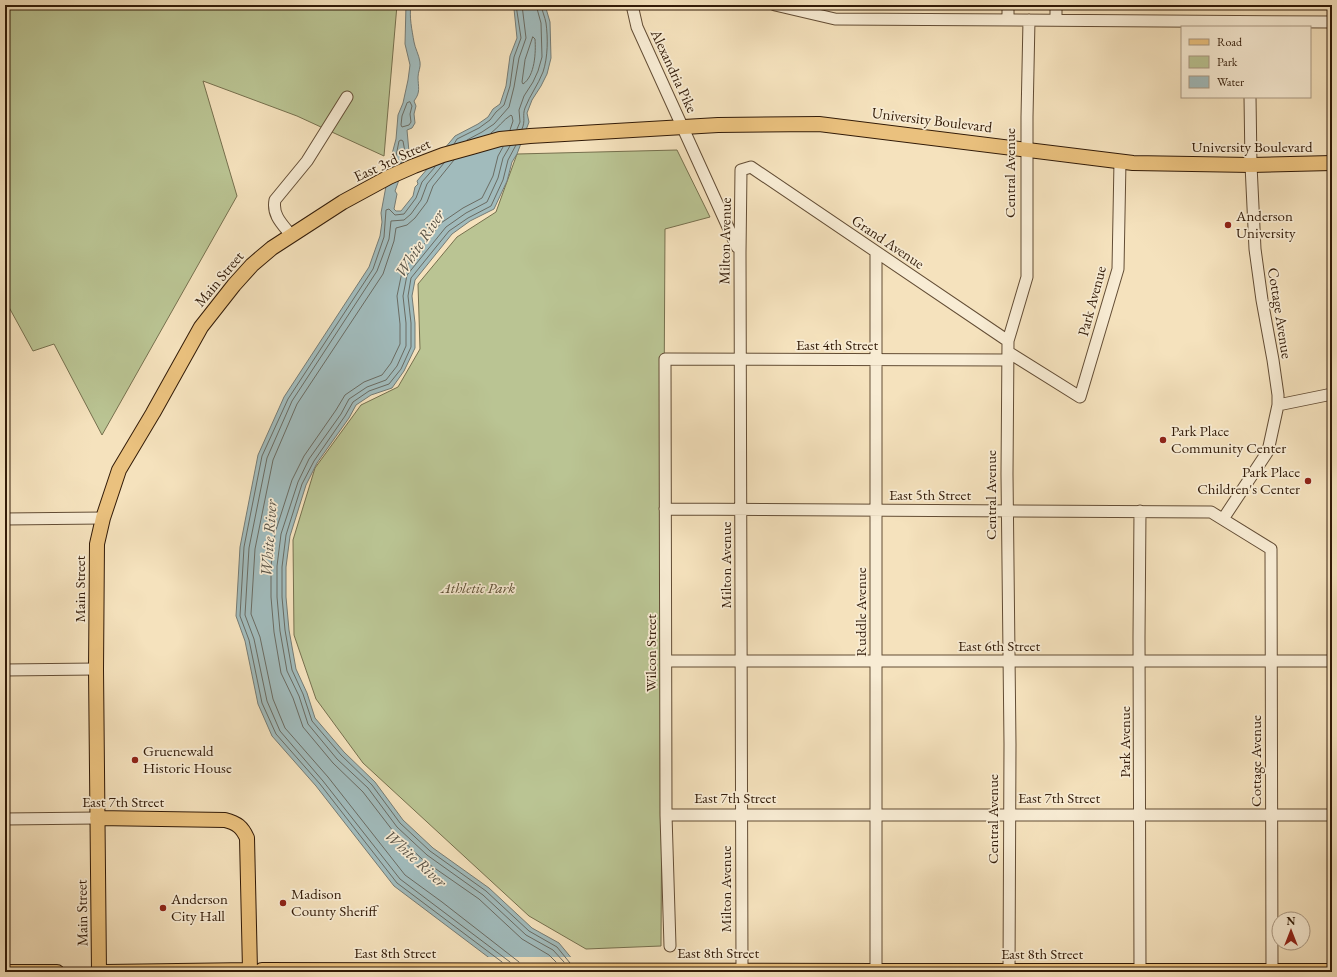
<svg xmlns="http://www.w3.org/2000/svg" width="1337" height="977" viewBox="0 0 1337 977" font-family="'EB Garamond',serif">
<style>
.green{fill:#bac493;stroke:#76704e}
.water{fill:#a1bbbc;stroke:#757b74}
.pier{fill:#f5e2bd}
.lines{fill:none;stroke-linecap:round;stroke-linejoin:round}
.shore{stroke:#6a6b62;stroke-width:1}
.minor-casing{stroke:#634d35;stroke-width:13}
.major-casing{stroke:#321b08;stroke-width:16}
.minor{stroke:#f8ecd4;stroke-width:11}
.major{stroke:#eac17e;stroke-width:14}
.poi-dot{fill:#8f2418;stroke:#f8ecd4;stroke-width:1.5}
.labels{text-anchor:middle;stroke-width:3.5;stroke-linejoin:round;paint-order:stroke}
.street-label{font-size:15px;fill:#321b08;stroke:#f8ecd4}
.poi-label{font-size:15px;fill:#321b08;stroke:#f8ecd4;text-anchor:start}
.park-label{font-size:15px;font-style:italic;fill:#5b4e32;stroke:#f8ecd4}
.water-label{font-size:16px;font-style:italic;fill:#595347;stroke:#f8ecd4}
</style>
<rect width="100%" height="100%" fill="#f5e2bd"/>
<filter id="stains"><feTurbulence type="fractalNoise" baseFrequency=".005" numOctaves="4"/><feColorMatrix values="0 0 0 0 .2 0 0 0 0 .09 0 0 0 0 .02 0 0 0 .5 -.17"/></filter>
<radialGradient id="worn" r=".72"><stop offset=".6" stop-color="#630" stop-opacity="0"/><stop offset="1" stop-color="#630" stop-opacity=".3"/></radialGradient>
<path class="green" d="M 5,5 L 397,5 L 384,156 L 297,116 L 203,81 L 237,196 L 102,435 L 54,344 L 33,351 L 5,300 Z
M 677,150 L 710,217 L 665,229 L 661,946 L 586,949 L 529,916 L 363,763 L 316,699 L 294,635 L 293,540 L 315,468 L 361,405 L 398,387 L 420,349 L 418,284 L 457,237 L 496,212 L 517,154 Z"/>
<path class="water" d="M 406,5 L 411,5 C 409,17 412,30 414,42 C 415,48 419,55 420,62 C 421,67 418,72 418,77 C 418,87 421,92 414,101 L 416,106 L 414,114 L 415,123 L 412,128 L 407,130 L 409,152 L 395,191 L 397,194 L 394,209 L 396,211 L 401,211 L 413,196 L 415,187 L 418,184 L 417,181 L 455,136 L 478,124 L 488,117 L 493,109 L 500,104 L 506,86 L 510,56 L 517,38 L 514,9 L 512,5 L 545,5 L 550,22 L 551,58 L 547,74 L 541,86 L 532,100 L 527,113 L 529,122 L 517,154 L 512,162 L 507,181 L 494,209 L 470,221 L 452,234 L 415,280 L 412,296 L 415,323 L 415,348 L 404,371 L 392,388 L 371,395 L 356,405 L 349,418 L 317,463 L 306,485 L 290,536 L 286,567 L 286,597 L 289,630 L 296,669 L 307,693 L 315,718 L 344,752 L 375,782 L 403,820 L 433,848 L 489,888 L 532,928 L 559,943 L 583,972 L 508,972 L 394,886 L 316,786 L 272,736 L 258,704 L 245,641 L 236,616 L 240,547 L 258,455 L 284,397 L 369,267 L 380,236 L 382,222 L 381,213 L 392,154 L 396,139 L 398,115 L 403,103 L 408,80 L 410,65 L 405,44 Z"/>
<path class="pier" d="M 484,957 L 573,957 L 585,971 L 505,972 Z"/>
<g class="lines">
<path class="shore" d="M 533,37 L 535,39 C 536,52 535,76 523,84 L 522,82 L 525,60 Z
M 410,102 L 412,106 L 410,114 L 411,122 L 409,125 L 402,127 L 401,125 L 402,116 L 407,103 Z
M 517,129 L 520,122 L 519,110 L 524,96 L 533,82 L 538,71 L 542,57 L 541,23 L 536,5
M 522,129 C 526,120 522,116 525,108 C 530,95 538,85 543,72 C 548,57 548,38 546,23 C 545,17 542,11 541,5
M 491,133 C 498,128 503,120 511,115 L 512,116 L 513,121 L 510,130
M 467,140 L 482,132 L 494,124 L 509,107 L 514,87 L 519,58 L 526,38 L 522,5
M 454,144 L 457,139 L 479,128 L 490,120 L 496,112 L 504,105 L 510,86 L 514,57 L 521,38 L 516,5
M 516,145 L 508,160 L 503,180 L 491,206 L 468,218 L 449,231 L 411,278 L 408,296 L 411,323 L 411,347 L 401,369 L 389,384 L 369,391 L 353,402 L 345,416 L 314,461 L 302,484 L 286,535 L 282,567 L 282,597 L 285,630 L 292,670 L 303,694 L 312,721 L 341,755 L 372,785 L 400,823 L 430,851 L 486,891 L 529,931 L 557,947 L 570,963
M 510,146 L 503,158 L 498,178 L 487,202 L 466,213 L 446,227 L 407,275 L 403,296 L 406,323 L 406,346 L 397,366 L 386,380 L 367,387 L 349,399 L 341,414 L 309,459 L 298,482 L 281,534 L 277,566 L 277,597 L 280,631 L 287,671 L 299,696 L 308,724 L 337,759 L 368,788 L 397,827 L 427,855 L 483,895 L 526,935 L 553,950 L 564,962
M 503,147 L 498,156 L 493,176 L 482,198 L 463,208 L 441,223 L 402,272 L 397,296 L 400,324 L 400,344 L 391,363 L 382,375 L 364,382 L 345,395 L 336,410 L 304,456 L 292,480 L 275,533 L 271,566 L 271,597 L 274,632 L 281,673 L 293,698 L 303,727 L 333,763 L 363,792 L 393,831 L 423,860 L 479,899 L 522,939 L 549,955 L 556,962
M 454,160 L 433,186 L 427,202 L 415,218 L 407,225 L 396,228 L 394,241 L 383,274 L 297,404 L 273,460 L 255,549 L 251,614 L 260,637 L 273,699 L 285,728 L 328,777 L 405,875 L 442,902 L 519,962
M 444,163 L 427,184 L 421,200 L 411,214 L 404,220 L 391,221 L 389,239 L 377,271 L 292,401 L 267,458 L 249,548 L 245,615 L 254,639 L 267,701 L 280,731 L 323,781 L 400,879 L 510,962
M 394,166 L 399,141 L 401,140 L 403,141 L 405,152 L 401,163
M 435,167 L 422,182 L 416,198 L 404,214 L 395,215 L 389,209 L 386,210 L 384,237 L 373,269 L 288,399 L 262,456 L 244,547 L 240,616 L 249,640 L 262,703 L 276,734 L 320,784 L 397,883 L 502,962"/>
<g class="minor-casing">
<path id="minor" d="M 632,5 L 637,27 L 737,247
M 775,5 L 835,19 L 1332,22
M 1008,5 L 1008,20
M 1056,20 L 1056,5
M 291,235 C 282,224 272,215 275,200 L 307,161 L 347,97
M 876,252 L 876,972
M 1008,352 L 1080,397 L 1118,269 L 1120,161
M 1278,405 L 1332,394
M 665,509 L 1211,512 L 1271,549 L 1272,972
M 1140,511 L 1139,637 L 1140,972
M 5,519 L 103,518
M 1223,519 L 1268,451 L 1278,405 L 1278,395 L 1273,360 L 1262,300 L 1255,249 L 1251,165 L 1250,97
M 666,661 L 1332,661
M 5,670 L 96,669
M 666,815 L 1332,815
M 5,819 L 97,818
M 670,946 L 666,815 L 665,359 L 1008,360
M 742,970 L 740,253 L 741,170 L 751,167 L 1008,341
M 1009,972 L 1010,744 L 1007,474 L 1008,341 L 1027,277 L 1027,117 L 1029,20"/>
</g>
<g class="major-casing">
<path id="major" d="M 97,818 L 225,820 C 237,823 242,827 247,838 L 250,970 L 105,972
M 262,970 L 876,971 L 1332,971
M 5,972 L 57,972
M 99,972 L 96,669 L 97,544 L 103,518 L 119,470 L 153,413 L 201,327 L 234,285 L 252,265 L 272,248 L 343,202 L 389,177 L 414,166 L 443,155 L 472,147 L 500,139 L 530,136 L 718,125 L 819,124 L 1133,163 L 1251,165 L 1332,163"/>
</g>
<use href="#minor" class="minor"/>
<use href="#major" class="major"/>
</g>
<g class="poi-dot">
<circle cx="1228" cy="225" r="4"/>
<circle cx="1163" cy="440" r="4"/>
<circle cx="1308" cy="481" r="4"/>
<circle cx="135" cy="760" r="4"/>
<circle cx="283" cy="903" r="4"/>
<circle cx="163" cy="908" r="4"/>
</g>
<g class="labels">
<g class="street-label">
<text transform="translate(674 71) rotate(65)" y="5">Alexandria Pike</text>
<text transform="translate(932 120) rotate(7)" y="5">University Boulevard</text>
<text x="1252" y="152">University Boulevard</text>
<text transform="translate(392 160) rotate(-25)" y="5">East 3rd Street</text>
<text transform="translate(1010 173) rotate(-90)" y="5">Central Avenue</text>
<text transform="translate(725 241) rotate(-89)" y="5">Milton Avenue</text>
<text transform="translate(888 242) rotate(34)" y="5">Grand Avenue</text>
<text transform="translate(219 279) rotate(-50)" y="5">Main Street</text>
<text transform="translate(1092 301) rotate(-75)" y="5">Park Avenue</text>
<text transform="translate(1280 313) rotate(81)" y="5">Cottage Avenue</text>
<text x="837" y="350">East 4th Street</text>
<text x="930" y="500">East 5th Street</text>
<text transform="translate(991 495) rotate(-90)" y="5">Central Avenue</text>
<text transform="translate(726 565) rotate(-90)" y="5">Milton Avenue</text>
<text transform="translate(80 589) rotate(-90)" y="5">Main Street</text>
<text transform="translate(861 612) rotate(-90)" y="5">Ruddle Avenue</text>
<text x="999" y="651">East 6th Street</text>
<text transform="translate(651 653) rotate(-90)" y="5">Wilcon Street</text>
<text transform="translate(1125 742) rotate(-90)" y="5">Park Avenue</text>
<text transform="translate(1256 761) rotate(-90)" y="5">Cottage Avenue</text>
<text x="735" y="803">East 7th Street</text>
<text x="1059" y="803">East 7th Street</text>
<text x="123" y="807">East 7th Street</text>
<text transform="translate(993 819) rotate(-90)" y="5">Central Avenue</text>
<text transform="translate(726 889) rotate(-90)" y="5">Milton Avenue</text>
<text transform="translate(82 913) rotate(-91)" y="5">Main Street</text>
<text x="395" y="958">East 8th Street</text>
<text x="718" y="958">East 8th Street</text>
<text x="1042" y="959">East 8th Street</text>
</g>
<g class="poi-label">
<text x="1236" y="221">Anderson<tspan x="1236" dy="17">University</tspan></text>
<text x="1171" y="436">Park Place<tspan x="1171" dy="17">Community Center</tspan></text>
<text x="1300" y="477" text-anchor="end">Park Place<tspan x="1300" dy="17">Children's Center</tspan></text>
<text x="143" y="756">Gruenewald<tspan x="143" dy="17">Historic House</tspan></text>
<text x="291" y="899">Madison<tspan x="291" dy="17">County Sheriff</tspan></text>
<text x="171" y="904">Anderson<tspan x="171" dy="17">City Hall</tspan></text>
</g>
<g class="park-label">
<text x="478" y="593">Athletic Park</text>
</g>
<g class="water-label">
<text transform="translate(419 243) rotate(-57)" y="6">White River</text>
<text transform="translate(268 538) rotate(-86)" y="6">White River</text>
<text transform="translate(416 858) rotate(42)" y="6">White River</text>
</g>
</g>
<rect width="1337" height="977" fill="none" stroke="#f5e2bd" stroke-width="20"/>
<rect x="6" y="6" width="1325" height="965" fill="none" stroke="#321b08" stroke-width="2"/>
<rect x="10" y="10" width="1317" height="957" fill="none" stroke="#321b08"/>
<rect x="1181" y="26" width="130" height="72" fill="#f8ecd4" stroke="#a99882"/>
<rect x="1189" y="39" width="20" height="6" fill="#eac17e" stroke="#a99882"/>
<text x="1217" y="46" font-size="12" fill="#321b08">Road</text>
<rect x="1189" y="56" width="20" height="12" fill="#bac493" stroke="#a99882"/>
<text x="1217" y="66" font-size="12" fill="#321b08">Park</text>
<rect x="1189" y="76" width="20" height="12" fill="#a1bbbc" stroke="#a99882"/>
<text x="1217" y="86" font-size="12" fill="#321b08">Water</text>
<g transform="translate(1291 931)"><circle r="19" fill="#f8ecd4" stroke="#a99882"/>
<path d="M0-3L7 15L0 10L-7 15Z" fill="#8f2418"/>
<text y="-6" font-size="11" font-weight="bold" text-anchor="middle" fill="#321b08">N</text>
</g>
<rect width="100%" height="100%" filter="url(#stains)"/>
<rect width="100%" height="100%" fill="url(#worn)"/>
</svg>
